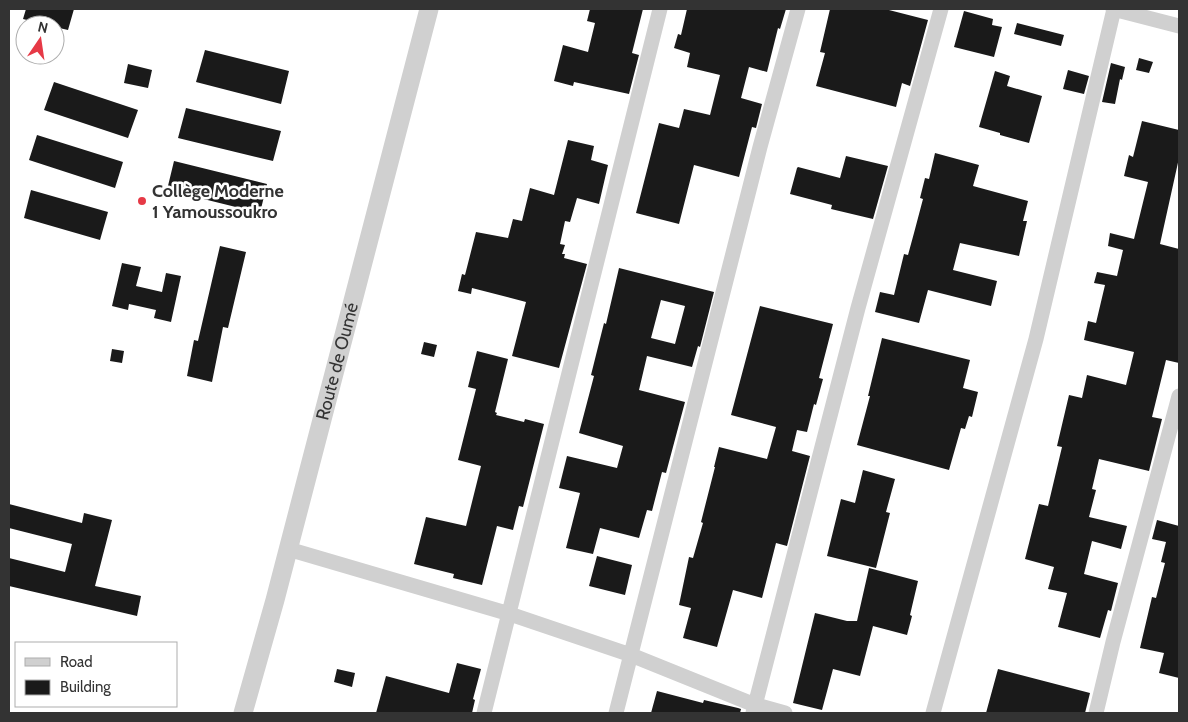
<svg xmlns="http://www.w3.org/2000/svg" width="1188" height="722" viewBox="0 0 1188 722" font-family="Cabin,sans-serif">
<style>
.building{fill:#1a1a1a;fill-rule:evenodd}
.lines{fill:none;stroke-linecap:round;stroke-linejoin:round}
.minor{stroke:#d0d0d0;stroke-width:15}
.tertiary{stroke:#d0d0d0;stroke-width:19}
.poi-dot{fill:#e63946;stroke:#fff;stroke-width:2}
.labels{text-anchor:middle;stroke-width:5;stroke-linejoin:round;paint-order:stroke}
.poi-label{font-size:18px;font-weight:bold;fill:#333;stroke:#fff;text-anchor:start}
.street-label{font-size:18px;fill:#333;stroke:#fff}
</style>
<rect width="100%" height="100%" fill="#fff"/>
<path class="building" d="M 26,9 L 74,9 L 68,30 L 55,27 L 55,25 L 47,25 L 23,19 Z
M 590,9 L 643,9 L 632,53 L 639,55 L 629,94 L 574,82 L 573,86 L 554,81 L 563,45 L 588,52 L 595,23 L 587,21 Z
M 687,9 L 786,9 L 780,29 L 778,28 L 767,72 L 749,67 L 741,98 L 762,104 L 756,128 L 752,127 L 739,177 L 694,165 L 679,224 L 636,213 L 659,123 L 679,128 L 684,109 L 710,115 L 720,75 L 687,67 L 690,53 L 674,48 L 678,34 L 681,35 Z
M 830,9 L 885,9 L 928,20 L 910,86 L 902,83 L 896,107 L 816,86 L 825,53 L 820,52 Z
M 964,11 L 993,19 L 992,25 L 1002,27 L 994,57 L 954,47 Z
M 1017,23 L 1064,35 L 1061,46 L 1014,34 Z
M 205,50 L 289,71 L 281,104 L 196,82 Z
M 1139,58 L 1153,62 L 1149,73 L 1136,70 Z
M 1111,63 L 1125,67 L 1122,80 L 1120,79 L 1115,104 L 1102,102 Z
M 128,64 L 152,70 L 148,88 L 124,83 Z
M 1068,70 L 1089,76 L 1084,94 L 1063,89 Z
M 995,71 L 1010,76 L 1007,86 L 1042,96 L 1029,143 L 1000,135 L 1000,133 L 979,127 Z
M 54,82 L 138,110 L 128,138 L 44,110 Z
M 186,108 L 281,131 L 273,161 L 178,138 Z
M 1142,121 L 1179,130 L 1179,158 L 1160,244 L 1179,249 L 1179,363 L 1166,360 L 1152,417 L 1162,419 L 1149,471 L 1099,459 L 1092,489 L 1096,490 L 1089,517 L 1127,526 L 1121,549 L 1092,541 L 1084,574 L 1118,583 L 1111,611 L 1108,610 L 1100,638 L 1058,627 L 1067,593 L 1048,589 L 1054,567 L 1025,559 L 1039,504 L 1048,506 L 1062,447 L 1057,446 L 1069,395 L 1082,398 L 1087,375 L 1126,385 L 1134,352 L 1084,340 L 1088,321 L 1096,323 L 1105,285 L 1094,283 L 1097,272 L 1117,276 L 1123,250 L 1108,246 L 1110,233 L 1134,239 L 1148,182 L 1124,176 L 1129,155 L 1133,157 Z
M 37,135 L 123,162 L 115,188 L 29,160 Z
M 568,140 L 594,146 L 591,160 L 608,165 L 599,204 L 577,198 L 570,222 L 565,221 L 560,244 L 565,245 L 562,254 L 565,254 L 564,258 L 587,264 L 559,368 L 512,356 L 526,302 L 472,288 L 471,294 L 458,291 L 462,274 L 465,275 L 476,232 L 508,238 L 513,219 L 522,221 L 530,188 L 554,195 Z
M 935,153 L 979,165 L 973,186 L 1028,201 L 1023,221 L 1027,221 L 1019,256 L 960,243 L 953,270 L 997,281 L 991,306 L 928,290 L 919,323 L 875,312 L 880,292 L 894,295 L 904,254 L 908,255 L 914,233 L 923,199 L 920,198 L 925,178 L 929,179 Z
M 846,156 L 888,166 L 873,219 L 831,209 L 832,205 L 790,194 L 797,168 L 798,167 L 840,178 Z
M 174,161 L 267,184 L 260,213 L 167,190 Z
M 31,190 L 108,212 L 100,240 L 24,218 Z
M 220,246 L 246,252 L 228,328 L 223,327 L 212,382 L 187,376 L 194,340 L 198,341 Z
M 122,263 L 141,267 L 136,286 L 162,292 L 166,273 L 181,276 L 171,322 L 154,318 L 156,310 L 129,304 L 128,310 L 112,306 Z
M 619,268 L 714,292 L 700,347 L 698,346 L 692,367 L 647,356 L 639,390 L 685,402 L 666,473 L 662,472 L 652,511 L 647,510 L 639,538 L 600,528 L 593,554 L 566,548 L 580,493 L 559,488 L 567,456 L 617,468 L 623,446 L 579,433 L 594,376 L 591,375 L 604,323 L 606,324 ZM 661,300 L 685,306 L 675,344 L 651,338 Z
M 760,306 L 833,324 L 819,378 L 823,379 L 816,405 L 814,404 L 807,432 L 797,430 L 792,451 L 810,456 L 787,546 L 776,543 L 762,598 L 733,590 L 717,647 L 683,638 L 691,608 L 679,605 L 689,557 L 693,558 L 703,523 L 701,522 L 715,467 L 714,467 L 719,447 L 767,459 L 776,427 L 731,415 Z
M 882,338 L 970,360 L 963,388 L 978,392 L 972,417 L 969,416 L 965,429 L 961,428 L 949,470 L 857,445 L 870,396 L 868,396 Z
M 424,342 L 437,345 L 434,357 L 421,354 Z
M 112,349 L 124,351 L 122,363 L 110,361 Z
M 477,351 L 508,359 L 495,412 L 497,413 L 496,415 L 524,422 L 525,419 L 544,424 L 523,507 L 519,506 L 513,530 L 497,526 L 482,585 L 453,578 L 454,574 L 414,564 L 426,517 L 466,526 L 481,466 L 458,460 L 476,389 L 468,387 Z
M 863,470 L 895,479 L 886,512 L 890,513 L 876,568 L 827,556 L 841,499 L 855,503 Z
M 9,504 L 82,523 L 84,513 L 112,520 L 95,586 L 141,596 L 137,616 L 9,586 L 9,558 L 65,572 L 72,544 L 9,528 Z
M 1157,520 L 1179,526 L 1179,678 L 1159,673 L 1164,653 L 1140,648 L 1152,597 L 1156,598 L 1165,563 L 1161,562 L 1166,542 L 1152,539 Z
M 597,556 L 632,565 L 625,595 L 589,586 Z
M 869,568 L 918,581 L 910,615 L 912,616 L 907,635 L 873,626 L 860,676 L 833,669 L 822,710 L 793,703 L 815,613 L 847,621 L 857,621 Z
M 457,663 L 481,669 L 473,699 L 475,700 L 472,713 L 376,713 L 386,676 L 449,693 Z
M 337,669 L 355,673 L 352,687 L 334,682 Z
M 998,669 L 1090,693 L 1085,713 L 986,713 Z
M 657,691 L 703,703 L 704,700 L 738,708 L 741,709 L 740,713 L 651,713 Z"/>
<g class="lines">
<path class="minor" d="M 1113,9 L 1179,26
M 288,549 L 510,614 L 631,655 L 750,703 L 785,713
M 484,713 L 660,9
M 616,713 L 760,147 L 798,9
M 753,713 L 858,308 L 941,9
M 933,713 L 1036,339 L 1114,9
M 1096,713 L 1113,642 L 1179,396"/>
<path class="tertiary" id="s1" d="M 243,713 L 275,600 L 429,9"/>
</g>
<circle class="poi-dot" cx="142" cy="201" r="5"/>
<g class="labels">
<g class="poi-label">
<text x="152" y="197">Collège Moderne<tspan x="152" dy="21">1 Yamoussoukro</tspan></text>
</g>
<g class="street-label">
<text dy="6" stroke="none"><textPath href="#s1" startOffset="364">Route de Oumé</textPath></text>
</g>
</g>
<rect width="1188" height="722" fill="none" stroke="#333333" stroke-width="20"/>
<rect x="15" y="642" width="162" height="65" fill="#ffffff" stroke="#adadad"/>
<rect x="25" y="658" width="25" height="8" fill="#d0d0d0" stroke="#adadad"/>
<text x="60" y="667" font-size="15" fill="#333333">Road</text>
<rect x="25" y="680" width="25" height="15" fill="#1a1a1a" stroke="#adadad"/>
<text x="60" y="692" font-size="15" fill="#333333">Building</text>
<g transform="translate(40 40) rotate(13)"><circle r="24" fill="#ffffff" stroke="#adadad"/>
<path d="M0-4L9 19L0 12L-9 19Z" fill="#e63946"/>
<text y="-8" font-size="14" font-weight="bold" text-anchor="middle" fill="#333333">N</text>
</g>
</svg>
